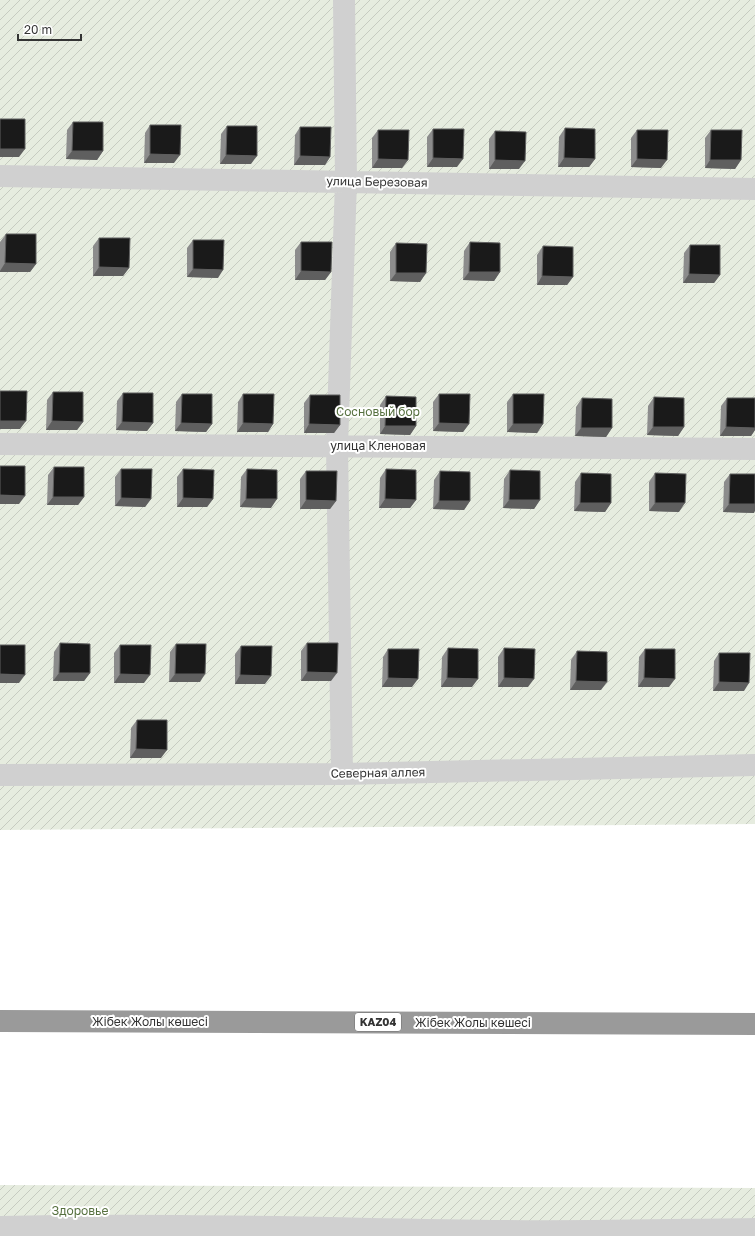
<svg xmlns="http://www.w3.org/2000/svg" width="755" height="1236" viewBox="0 0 755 1236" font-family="'Golos Text',sans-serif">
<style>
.garden{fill:url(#garden-furrows)}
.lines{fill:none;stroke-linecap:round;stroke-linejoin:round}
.minor{stroke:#d0d0d0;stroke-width:22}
.highway{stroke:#9a9a9a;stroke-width:22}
.wall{fill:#8c8c8c}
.shaded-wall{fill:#5f5f5f}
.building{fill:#1a1a1a;stroke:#5f5f5f}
.labels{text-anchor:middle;stroke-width:4;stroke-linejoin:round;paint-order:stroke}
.shield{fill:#fff;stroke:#707070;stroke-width:1}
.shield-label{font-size:11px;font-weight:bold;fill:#333}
.street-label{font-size:12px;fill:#333;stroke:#fff}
.park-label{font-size:12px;fill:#56703f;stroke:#fff}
</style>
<defs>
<pattern id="garden-furrows" width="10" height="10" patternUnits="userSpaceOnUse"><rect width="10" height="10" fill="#e6ecdf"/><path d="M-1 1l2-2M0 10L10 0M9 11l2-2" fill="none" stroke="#c6cbc0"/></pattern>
</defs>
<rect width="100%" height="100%" fill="#fff"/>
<path class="garden" d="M 0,0 L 755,0 L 755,824 L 0,830 Z
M 0,1185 L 755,1188 L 755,1236 L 0,1236 Z"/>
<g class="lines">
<path class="minor" d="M 0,176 L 755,189
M 0,444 L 755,449
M 342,774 L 337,446 L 346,182 L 344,0
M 0,775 L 342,774 L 755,765
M 0,1227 C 168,1223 336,1229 505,1231 C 588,1232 672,1230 755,1229"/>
<path class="highway" d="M 0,1021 L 755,1024"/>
</g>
<path class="wall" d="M 73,122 L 103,151 L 97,160 L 66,159 L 67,130 Z
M 150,125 L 174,163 L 144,163 L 145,133 Z
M 227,126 L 251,164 L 220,164 L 221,134 Z
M 300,127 L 330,157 L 325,165 L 294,165 L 295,135 Z
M 565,128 L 595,159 L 589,167 L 558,167 L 559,137 Z
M 433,129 L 457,167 L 427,167 L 427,137 Z
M 378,130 L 408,160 L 402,168 L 372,168 L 372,138 Z
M 637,130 L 661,168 L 631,167 L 631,138 Z
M 711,130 L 741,160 L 735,169 L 705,168 L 705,138 Z
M 495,131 L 519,169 L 489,169 L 489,139 Z
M 6,234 L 36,264 L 30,272 L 0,272 L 0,242 Z
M 99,238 L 129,268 L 123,276 L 93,276 L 93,246 Z
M 193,240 L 218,278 L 187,277 L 187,248 Z
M 301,242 L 331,272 L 325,280 L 295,280 L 295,250 Z
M 470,242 L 500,272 L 494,281 L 463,280 L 464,251 Z
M 396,243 L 426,273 L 420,282 L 390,281 L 390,252 Z
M 690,245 L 720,275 L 714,283 L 683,283 L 684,253 Z
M 543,246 L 573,277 L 567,285 L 537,285 L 537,255 Z
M 53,392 L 83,422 L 77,430 L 46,430 L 47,400 Z
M 123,393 L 153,423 L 147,431 L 116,430 L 117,401 Z
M 182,394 L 212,424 L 206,432 L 175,431 L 176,402 Z
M 243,394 L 273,424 L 268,432 L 237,432 L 238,402 Z
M 439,394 L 469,424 L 463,432 L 433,431 L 433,402 Z
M 513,394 L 543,424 L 537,433 L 507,432 L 507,402 Z
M 310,395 L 340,425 L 334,433 L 304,433 L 304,403 Z
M 386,396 L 416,426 L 410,435 L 380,434 L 380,405 Z
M 654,397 L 684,427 L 678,436 L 647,435 L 648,406 Z
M 582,398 L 612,428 L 606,437 L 575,436 L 576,407 Z
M 727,398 L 755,398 L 755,430 L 751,436 L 720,436 L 721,406 Z
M 54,467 L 84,497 L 78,505 L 47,505 L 48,475 Z
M 121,469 L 151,499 L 145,507 L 115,506 L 115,477 Z
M 183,469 L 213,499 L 207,507 L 177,507 L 177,477 Z
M 247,469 L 271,508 L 240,507 L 241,477 Z
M 386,469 L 416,500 L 410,508 L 379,508 L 380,478 Z
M 510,470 L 540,500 L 534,509 L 503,508 L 504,479 Z
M 306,471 L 336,501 L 330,509 L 300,509 L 300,479 Z
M 440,471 L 470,501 L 464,510 L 433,509 L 434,480 Z
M 581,473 L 611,503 L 605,512 L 574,511 L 575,482 Z
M 655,473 L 679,512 L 649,511 L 649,482 Z
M 730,474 L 754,513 L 723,512 L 724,482 Z
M 60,643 L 90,673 L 84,681 L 53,681 L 54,652 Z
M 307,643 L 331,681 L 301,681 L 301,651 Z
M 176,644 L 200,682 L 169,682 L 170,652 Z
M 120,645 L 144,683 L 114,683 L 114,653 Z
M 241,646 L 265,684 L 235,684 L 235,654 Z
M 448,648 L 472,687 L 441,687 L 442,657 Z
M 504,648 L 528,687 L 498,687 L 498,657 Z
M 388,649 L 412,687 L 382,687 L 383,657 Z
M 645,649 L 669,687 L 638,687 L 639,657 Z
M 577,651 L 601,690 L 570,690 L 571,660 Z
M 719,653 L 744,691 L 713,691 L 714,661 Z
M 137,720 L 161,758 L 130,758 L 131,728 Z"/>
<path class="shaded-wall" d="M 0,149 L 25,149 L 19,157 L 0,157 Z
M 72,151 L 103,151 L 97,160 L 66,159 Z
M 150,154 L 180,155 L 174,163 L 144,163 Z
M 226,155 L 257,156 L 251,164 L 220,164 Z
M 300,156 L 330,157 L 325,165 L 294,165 Z
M 433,158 L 463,159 L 457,167 L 427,167 Z
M 564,158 L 595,159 L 589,167 L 558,167 Z
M 378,159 L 408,160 L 402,168 L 372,168 Z
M 637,159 L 667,160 L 661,168 L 631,167 Z
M 495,160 L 525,161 L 519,169 L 489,169 Z
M 710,160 L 741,160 L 735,169 L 705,168 Z
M 5,263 L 36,264 L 30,272 L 0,272 L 0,271 Z
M 99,267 L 129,268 L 123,276 L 93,276 Z
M 193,269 L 223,270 L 218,278 L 187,277 Z
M 301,271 L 331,272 L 325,280 L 295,280 Z
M 469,272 L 500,272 L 494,281 L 463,280 Z
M 396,273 L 426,273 L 420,282 L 390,281 Z
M 689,274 L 720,275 L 714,283 L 683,283 Z
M 542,276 L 573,277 L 567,285 L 537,285 Z
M 0,421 L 26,421 L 20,429 L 0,429 Z
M 52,421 L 83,422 L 77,430 L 46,430 Z
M 122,422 L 153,423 L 147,431 L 116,430 Z
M 181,423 L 212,424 L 206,432 L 175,431 Z
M 243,423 L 273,424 L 268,432 L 237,432 Z
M 439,423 L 469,424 L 463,432 L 433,431 Z
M 309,424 L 340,425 L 334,433 L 304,433 Z
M 513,424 L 543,424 L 537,433 L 507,432 Z
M 385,426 L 416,426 L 410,435 L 380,434 Z
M 653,427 L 684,427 L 678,436 L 647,435 Z
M 726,427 L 755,428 L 755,430 L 751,436 L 720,436 Z
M 581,428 L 612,428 L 606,437 L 575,436 Z
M 0,495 L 25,496 L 19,504 L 0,504 Z
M 53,497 L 84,497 L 78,505 L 47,505 Z
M 121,498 L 151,499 L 145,507 L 115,506 Z
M 183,498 L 213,499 L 207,507 L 177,507 Z
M 246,499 L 277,499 L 271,508 L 240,507 Z
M 385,499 L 416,500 L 410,508 L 379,508 Z
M 306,500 L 336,501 L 330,509 L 300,509 Z
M 509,500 L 540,500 L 534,509 L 503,508 Z
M 439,501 L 470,501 L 464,510 L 433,509 Z
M 580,503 L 611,503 L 605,512 L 574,511 Z
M 655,503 L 685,503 L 679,512 L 649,511 Z
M 729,504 L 755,504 L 755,511 L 754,513 L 723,512 Z
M 307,672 L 337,673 L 331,681 L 301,681 Z
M 59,673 L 90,673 L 84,681 L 53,681 Z
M 0,674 L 25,675 L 19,683 L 0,683 Z
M 120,674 L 150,675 L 144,683 L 114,683 Z
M 175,674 L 205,674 L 200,682 L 169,682 Z
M 240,675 L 271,676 L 265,684 L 235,684 Z
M 388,678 L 418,679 L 412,687 L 382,687 Z
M 447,678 L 478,679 L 472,687 L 441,687 Z
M 504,678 L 534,679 L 528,687 L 498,687 Z
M 644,678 L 675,679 L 669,687 L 638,687 Z
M 576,681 L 607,682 L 601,690 L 570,690 Z
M 719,682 L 749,683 L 744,691 L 713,691 Z
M 136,749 L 167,750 L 161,758 L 130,758 Z"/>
<path class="building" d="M 0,119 L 25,119 L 25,149 L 0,149 Z
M 73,122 L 103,122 L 103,151 L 72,151 Z
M 150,125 L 181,125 L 180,155 L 150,154 Z
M 227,126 L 257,126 L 257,156 L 226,155 Z
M 300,127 L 331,127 L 330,157 L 300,156 Z
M 565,128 L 595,129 L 595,159 L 564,158 Z
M 433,129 L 464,129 L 463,159 L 433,158 Z
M 378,130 L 409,130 L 408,160 L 378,159 Z
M 637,130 L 668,130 L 667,160 L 637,159 Z
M 711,130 L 742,130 L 741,160 L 710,160 Z
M 495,131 L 526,132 L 525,161 L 495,160 Z
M 6,234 L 36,234 L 36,264 L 5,263 Z
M 99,238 L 130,238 L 129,268 L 99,267 Z
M 193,240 L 224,240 L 223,270 L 193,269 Z
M 301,242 L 332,242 L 331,272 L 301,271 Z
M 470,242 L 500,243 L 500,272 L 469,272 Z
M 396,243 L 427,244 L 426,273 L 396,273 Z
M 690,245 L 720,245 L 720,275 L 689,274 Z
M 543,246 L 573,247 L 573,277 L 542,276 Z
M 0,391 L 27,391 L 26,421 L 0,421 Z
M 53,392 L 83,392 L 83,422 L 52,421 Z
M 123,393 L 153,393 L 153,423 L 122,422 Z
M 182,394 L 212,394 L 212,424 L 181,423 Z
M 243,394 L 274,394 L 273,424 L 243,423 Z
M 439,394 L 470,394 L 469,424 L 439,423 Z
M 513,394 L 544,394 L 543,424 L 513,424 Z
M 310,395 L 340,395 L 340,425 L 309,424 Z
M 386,396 L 416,397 L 416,426 L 385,426 Z
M 654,397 L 684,398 L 684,427 L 653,427 Z
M 582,398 L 612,399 L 612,428 L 581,428 Z
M 727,398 L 755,398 L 755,428 L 726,427 Z
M 0,466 L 25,466 L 25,496 L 0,495 Z
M 54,467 L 84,467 L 84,497 L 53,497 Z
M 121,469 L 152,469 L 151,499 L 121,498 Z
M 183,469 L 214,470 L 213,499 L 183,498 Z
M 247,469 L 277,470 L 277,499 L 246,499 Z
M 386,469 L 416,470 L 416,500 L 385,499 Z
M 510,470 L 540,471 L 540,500 L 509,500 Z
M 306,471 L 337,471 L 336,501 L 306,500 Z
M 440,471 L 470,472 L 470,501 L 439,501 Z
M 581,473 L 611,474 L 611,503 L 580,503 Z
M 655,473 L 686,474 L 685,503 L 655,503 Z
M 730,474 L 755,474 L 755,504 L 729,504 Z
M 60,643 L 90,644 L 90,673 L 59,673 Z
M 307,643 L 338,643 L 337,673 L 307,672 Z
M 176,644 L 206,644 L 205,674 L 175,674 Z
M 0,645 L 25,645 L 25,675 L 0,674 Z
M 120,645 L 151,645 L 150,675 L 120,674 Z
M 241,646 L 272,646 L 271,676 L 240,675 Z
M 448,648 L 478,649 L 478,679 L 447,678 Z
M 504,648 L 535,649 L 534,679 L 504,678 Z
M 388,649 L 419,649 L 418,679 L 388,678 Z
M 645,649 L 675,649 L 675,679 L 644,678 Z
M 577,651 L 607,652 L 607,682 L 576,681 Z
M 719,653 L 750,653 L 749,683 L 719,682 Z
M 137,720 L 167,720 L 167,750 L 136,749 Z"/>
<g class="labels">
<rect class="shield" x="355" y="1013" width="46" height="18" rx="3"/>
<g class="shield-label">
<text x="378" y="1026">KАZ04</text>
</g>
<g class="street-label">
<text transform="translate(377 182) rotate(1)" y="4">улица Березовая</text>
<text x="378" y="450">улица Кленовая</text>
<text transform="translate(378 773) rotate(-1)" y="4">Северная аллея</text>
<text x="150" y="1026">Жібек Жолы көшесі</text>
<text x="473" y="1027">Жібек Жолы көшесі</text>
</g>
<g class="park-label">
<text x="378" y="416">Сосновый бор</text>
<text x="80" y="1215">Здоровье</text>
</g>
</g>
<path d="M18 34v6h63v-6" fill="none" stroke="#333333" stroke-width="2"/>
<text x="24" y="34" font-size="12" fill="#333333" stroke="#ffffff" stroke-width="3" paint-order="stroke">20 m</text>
</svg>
